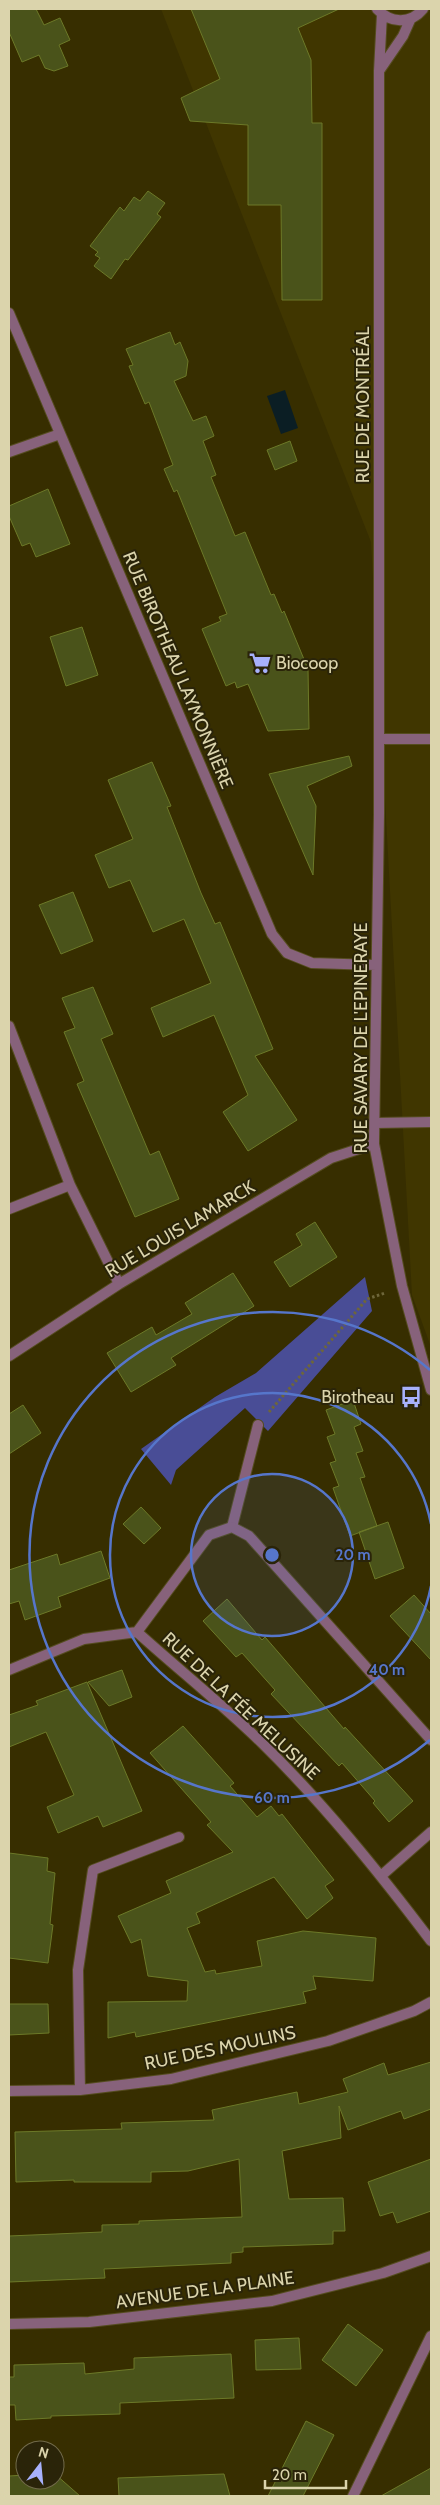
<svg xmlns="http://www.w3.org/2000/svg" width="440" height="2505" viewBox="0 0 440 2505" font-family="Cabin,sans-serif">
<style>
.built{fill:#403600}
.green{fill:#494d96}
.water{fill:#0b1e24}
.building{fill:#4a531a;stroke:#6c7928}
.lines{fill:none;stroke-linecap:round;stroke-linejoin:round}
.lane-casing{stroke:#554c1f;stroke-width:12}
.street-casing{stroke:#554c1f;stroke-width:12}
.path{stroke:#6e663a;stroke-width:3;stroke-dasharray:2.5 2.5;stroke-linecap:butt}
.lane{stroke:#87627b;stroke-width:10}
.street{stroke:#87627b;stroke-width:10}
.ring{fill:none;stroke:#5676cb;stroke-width:2.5}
.labels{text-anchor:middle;stroke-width:4;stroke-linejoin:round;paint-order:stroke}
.street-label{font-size:18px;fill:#dbd4ac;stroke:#2a2409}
.poi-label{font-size:18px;fill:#dbd4ac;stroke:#2a2409;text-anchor:start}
.centre{fill:#5676cb;stroke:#2a2409;stroke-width:2.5}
.ring-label{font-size:15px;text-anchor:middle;font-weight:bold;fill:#5676cb;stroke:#2a2409;stroke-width:4;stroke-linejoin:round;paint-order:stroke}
</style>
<rect width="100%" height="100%" fill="#372e00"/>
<path class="built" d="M 161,9 L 431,9 L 431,1347 L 412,1295 L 371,542 Z"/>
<path class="green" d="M 365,1277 L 372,1311 L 268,1431 L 245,1408 L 176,1470 L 171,1485 L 141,1449 L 215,1397 L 256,1373 Z"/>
<path class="water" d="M 285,390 L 298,428 L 281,434 L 267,396 Z"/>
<path class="building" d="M 9,9 L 36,9 L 44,25 L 60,18 L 70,40 L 59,45 L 68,66 L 54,71 L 45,68 L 39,55 L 22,62 L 9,32 Z
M 191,9 L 339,9 L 298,28 L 311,60 L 312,123 L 322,123 L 322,300 L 282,300 L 281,205 L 248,205 L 248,125 L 190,121 L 181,98 L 220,79 Z
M 148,191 L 165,203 L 157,214 L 161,217 L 128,260 L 125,259 L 111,279 L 94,266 L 100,258 L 95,255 L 98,252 L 90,246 L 120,207 L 124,211 L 134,197 L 140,201 Z
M 170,332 L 175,345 L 180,342 L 188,361 L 186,376 L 174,381 L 193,421 L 206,416 L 214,436 L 203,441 L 216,475 L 211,477 L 235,536 L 245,532 L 271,595 L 274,594 L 282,613 L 284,611 L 308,669 L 309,729 L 268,731 L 248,684 L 237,688 L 235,682 L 226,686 L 202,629 L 221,621 L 219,617 L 227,614 L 177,490 L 174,492 L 164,469 L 173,465 L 149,402 L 145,404 L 129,366 L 133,365 L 126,349 Z
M 290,441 L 297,461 L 275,470 L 267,450 Z
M 48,489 L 70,544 L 36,557 L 30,543 L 22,546 L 9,516 L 9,506 Z
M 82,627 L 98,675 L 66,686 L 50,637 Z
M 349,756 L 352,766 L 307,786 L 316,806 L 313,875 L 269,774 Z
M 152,762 L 171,806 L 167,807 L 201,893 L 215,924 L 220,922 L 273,1049 L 255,1056 L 297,1120 L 248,1151 L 223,1112 L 248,1095 L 214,1015 L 163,1037 L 151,1008 L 211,983 L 184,919 L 153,932 L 130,880 L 109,888 L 95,855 L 133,839 L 108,780 Z
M 73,892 L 93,941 L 61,954 L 39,905 Z
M 93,987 L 113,1034 L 101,1039 L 150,1155 L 159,1151 L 179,1199 L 135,1217 L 77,1084 L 84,1081 L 64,1032 L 75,1028 L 62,998 Z
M 315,1222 L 337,1257 L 290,1287 L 274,1262 L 302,1245 L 296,1234 Z
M 233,1273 L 254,1306 L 171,1358 L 176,1365 L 131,1392 L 107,1353 L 152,1327 L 156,1335 L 192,1314 L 185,1303 Z
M 353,1400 L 361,1424 L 354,1427 L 363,1451 L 356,1453 L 365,1477 L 360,1478 L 377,1526 L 350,1536 L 333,1488 L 339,1486 L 330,1463 L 336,1461 L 327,1437 L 335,1434 L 326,1410 Z
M 23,1405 L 41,1433 L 9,1454 L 9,1414 Z
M 141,1507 L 161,1528 L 144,1544 L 123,1524 Z
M 388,1522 L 404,1568 L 375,1579 L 359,1532 Z
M 101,1551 L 110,1578 L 58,1597 L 61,1607 L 25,1620 L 19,1601 L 9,1604 L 9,1570 L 57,1554 L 60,1565 Z
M 414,1595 L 431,1614 L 431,1660 L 390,1616 Z
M 227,1599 L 262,1640 L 265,1637 L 278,1652 L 344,1729 L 345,1727 L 413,1801 L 389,1822 L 373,1803 L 375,1801 L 342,1763 L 339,1766 L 271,1694 L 275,1690 L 242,1653 L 236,1657 L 203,1621 Z
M 122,1670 L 132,1697 L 109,1706 L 88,1682 Z
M 87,1682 L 142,1811 L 103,1827 L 98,1816 L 58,1833 L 47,1807 L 74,1795 L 46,1732 L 9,1747 L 9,1715 L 38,1705 L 36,1701 Z
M 183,1726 L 234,1783 L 230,1786 L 257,1817 L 271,1806 L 279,1816 L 282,1814 L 334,1880 L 325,1886 L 333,1898 L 307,1919 L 274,1877 L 196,1913 L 200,1923 L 187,1928 L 205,1972 L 215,1970 L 216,1974 L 262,1966 L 257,1941 L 303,1931 L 376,1938 L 373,1981 L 313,1976 L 316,1989 L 303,1992 L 306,2003 L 136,2037 L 135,2032 L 108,2038 L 108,2002 L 187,2001 L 188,1981 L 148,1976 L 141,1939 L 131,1943 L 118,1916 L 171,1893 L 166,1881 L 233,1852 L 207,1825 L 211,1822 L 150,1753 Z
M 9,1853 L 48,1858 L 47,1871 L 55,1873 L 50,1924 L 53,1925 L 48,1963 L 9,1958 Z
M 9,2004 L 48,2004 L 49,2033 L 9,2035 Z
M 431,2062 L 431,2109 L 404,2119 L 401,2111 L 348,2130 L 339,2106 L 341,2138 L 282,2151 L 289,2199 L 343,2198 L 345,2231 L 333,2231 L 333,2244 L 243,2247 L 243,2252 L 231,2253 L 231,2263 L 104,2269 L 105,2278 L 9,2282 L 9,2236 L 102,2232 L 102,2225 L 139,2224 L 139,2221 L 242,2217 L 239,2159 L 188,2171 L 151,2172 L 151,2182 L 74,2182 L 74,2180 L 16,2182 L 15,2132 L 122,2129 L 121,2123 L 214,2120 L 212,2110 L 297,2092 L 299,2104 L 348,2092 L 343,2079 L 384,2063 L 388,2075 Z
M 431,2159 L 431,2211 L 397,2223 L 393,2212 L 380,2216 L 368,2182 Z
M 348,2324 L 383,2350 L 356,2386 L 322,2360 Z
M 299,2338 L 301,2369 L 256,2370 L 255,2340 Z
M 231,2354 L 234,2398 L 120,2403 L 120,2414 L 51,2416 L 51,2418 L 16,2420 L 15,2405 L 9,2405 L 9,2377 L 14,2377 L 14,2365 L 84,2363 L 85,2374 L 134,2369 L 134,2358 Z
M 306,2421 L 334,2435 L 303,2496 L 268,2496 Z
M 431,2468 L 431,2496 L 381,2496 Z
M 55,2474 L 80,2496 L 9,2496 L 9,2476 L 25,2475 L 25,2480 L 55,2480 Z
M 224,2474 L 230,2496 L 119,2496 L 118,2478 Z"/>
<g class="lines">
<g class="lane-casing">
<path id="lane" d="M 375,1123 L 431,1122
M 232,1527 L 258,1425"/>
</g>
<g class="street-casing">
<path id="street" d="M 377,9 C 390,23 410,25 423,9
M 382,14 L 379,71 L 403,36 L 411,18
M 379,71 L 379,814 L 374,1144 L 402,1286 L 431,1390
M 9,313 L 272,934 L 287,953 L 312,963 L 376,965
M 9,452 L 60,434
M 379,739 L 431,739
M 9,1026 L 70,1185
M 9,1209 L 70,1185 L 119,1284
M 9,1356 L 119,1284 L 331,1158 L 374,1144
M 9,1670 L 84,1639 L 137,1632
M 431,1740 L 249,1536 L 232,1527 L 209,1535 L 137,1632 C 178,1669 222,1704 262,1743 C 324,1804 378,1871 431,1941
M 382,1875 L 431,1832
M 80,2090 L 78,1970 L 93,1870 L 179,1837
M 9,2091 L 80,2090 L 171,2079 L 328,2041 L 414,2011 L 431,2002
M 9,2324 L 89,2322 L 272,2301 L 383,2273 L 431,2256
M 353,2496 L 431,2336"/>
</g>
<path class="path" d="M 269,1412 L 367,1299 L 385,1293"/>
<use href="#lane" class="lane"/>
<use href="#street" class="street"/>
</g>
<circle cx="272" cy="1555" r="81" fill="#5676cb" fill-opacity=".12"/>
<g class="ring">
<circle cx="272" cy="1555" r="81"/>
<path d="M431 1586A162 162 0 1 1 431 1524"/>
<path d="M430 1740A243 243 0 1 1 430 1370"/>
</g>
<defs>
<g id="supermarket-bare" transform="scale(1.725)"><path d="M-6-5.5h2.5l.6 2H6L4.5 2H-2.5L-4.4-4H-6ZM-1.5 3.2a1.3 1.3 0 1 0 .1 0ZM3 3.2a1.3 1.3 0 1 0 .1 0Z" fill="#a7b1fc" stroke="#2a2409" stroke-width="2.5" paint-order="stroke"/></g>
<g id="bus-bare" transform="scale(1.725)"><path d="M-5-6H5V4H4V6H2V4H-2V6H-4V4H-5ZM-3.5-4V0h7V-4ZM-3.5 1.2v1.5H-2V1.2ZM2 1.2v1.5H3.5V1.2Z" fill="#a7b1fc" stroke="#2a2409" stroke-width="2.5" paint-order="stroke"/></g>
</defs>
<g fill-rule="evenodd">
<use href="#supermarket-bare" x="260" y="663"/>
<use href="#bus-bare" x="411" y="1397"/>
</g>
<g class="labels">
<g class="street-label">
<text transform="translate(363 405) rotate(-90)" y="6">RUE DE MONTRÉAL</text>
<text transform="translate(178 670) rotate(67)" y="6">RUE BIROTHEAU LAYMONNIÈRE</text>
<text transform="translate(361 1038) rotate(-90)" y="6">RUE SAVARY DE L'EPINERAYE</text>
<text transform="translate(180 1229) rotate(-31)" y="6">RUE LOUIS LAMARCK</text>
<text transform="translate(241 1706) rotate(43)" y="6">RUE DE LA FÉE MELUSINE</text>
<text transform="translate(220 2048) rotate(-12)" y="6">RUE DES MOULINS</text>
<text transform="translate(205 2290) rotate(-8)" y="6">AVENUE DE LA PLAINE</text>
</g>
<g class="poi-label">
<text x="276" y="669">Biocoop</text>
<text x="394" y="1403" text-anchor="end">Birotheau</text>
</g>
</g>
<circle cx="272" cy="1555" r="8" class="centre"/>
<g class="ring-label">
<text x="353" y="1560">20 m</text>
<text x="387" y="1675">40 m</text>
<text x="272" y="1803">60 m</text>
</g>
<rect width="440" height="2505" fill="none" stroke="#dbd4ac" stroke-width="20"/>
<g transform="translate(40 2465) rotate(16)"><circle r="24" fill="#2a2409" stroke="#716a4a"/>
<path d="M0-4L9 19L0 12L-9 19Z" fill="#a7b1fc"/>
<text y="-8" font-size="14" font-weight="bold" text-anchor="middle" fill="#dbd4ac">N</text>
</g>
<path d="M265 2480v8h81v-8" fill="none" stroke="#dbd4ac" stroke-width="2.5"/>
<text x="272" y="2480" font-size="15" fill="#dbd4ac" stroke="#2a2409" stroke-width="4" paint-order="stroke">20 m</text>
</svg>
